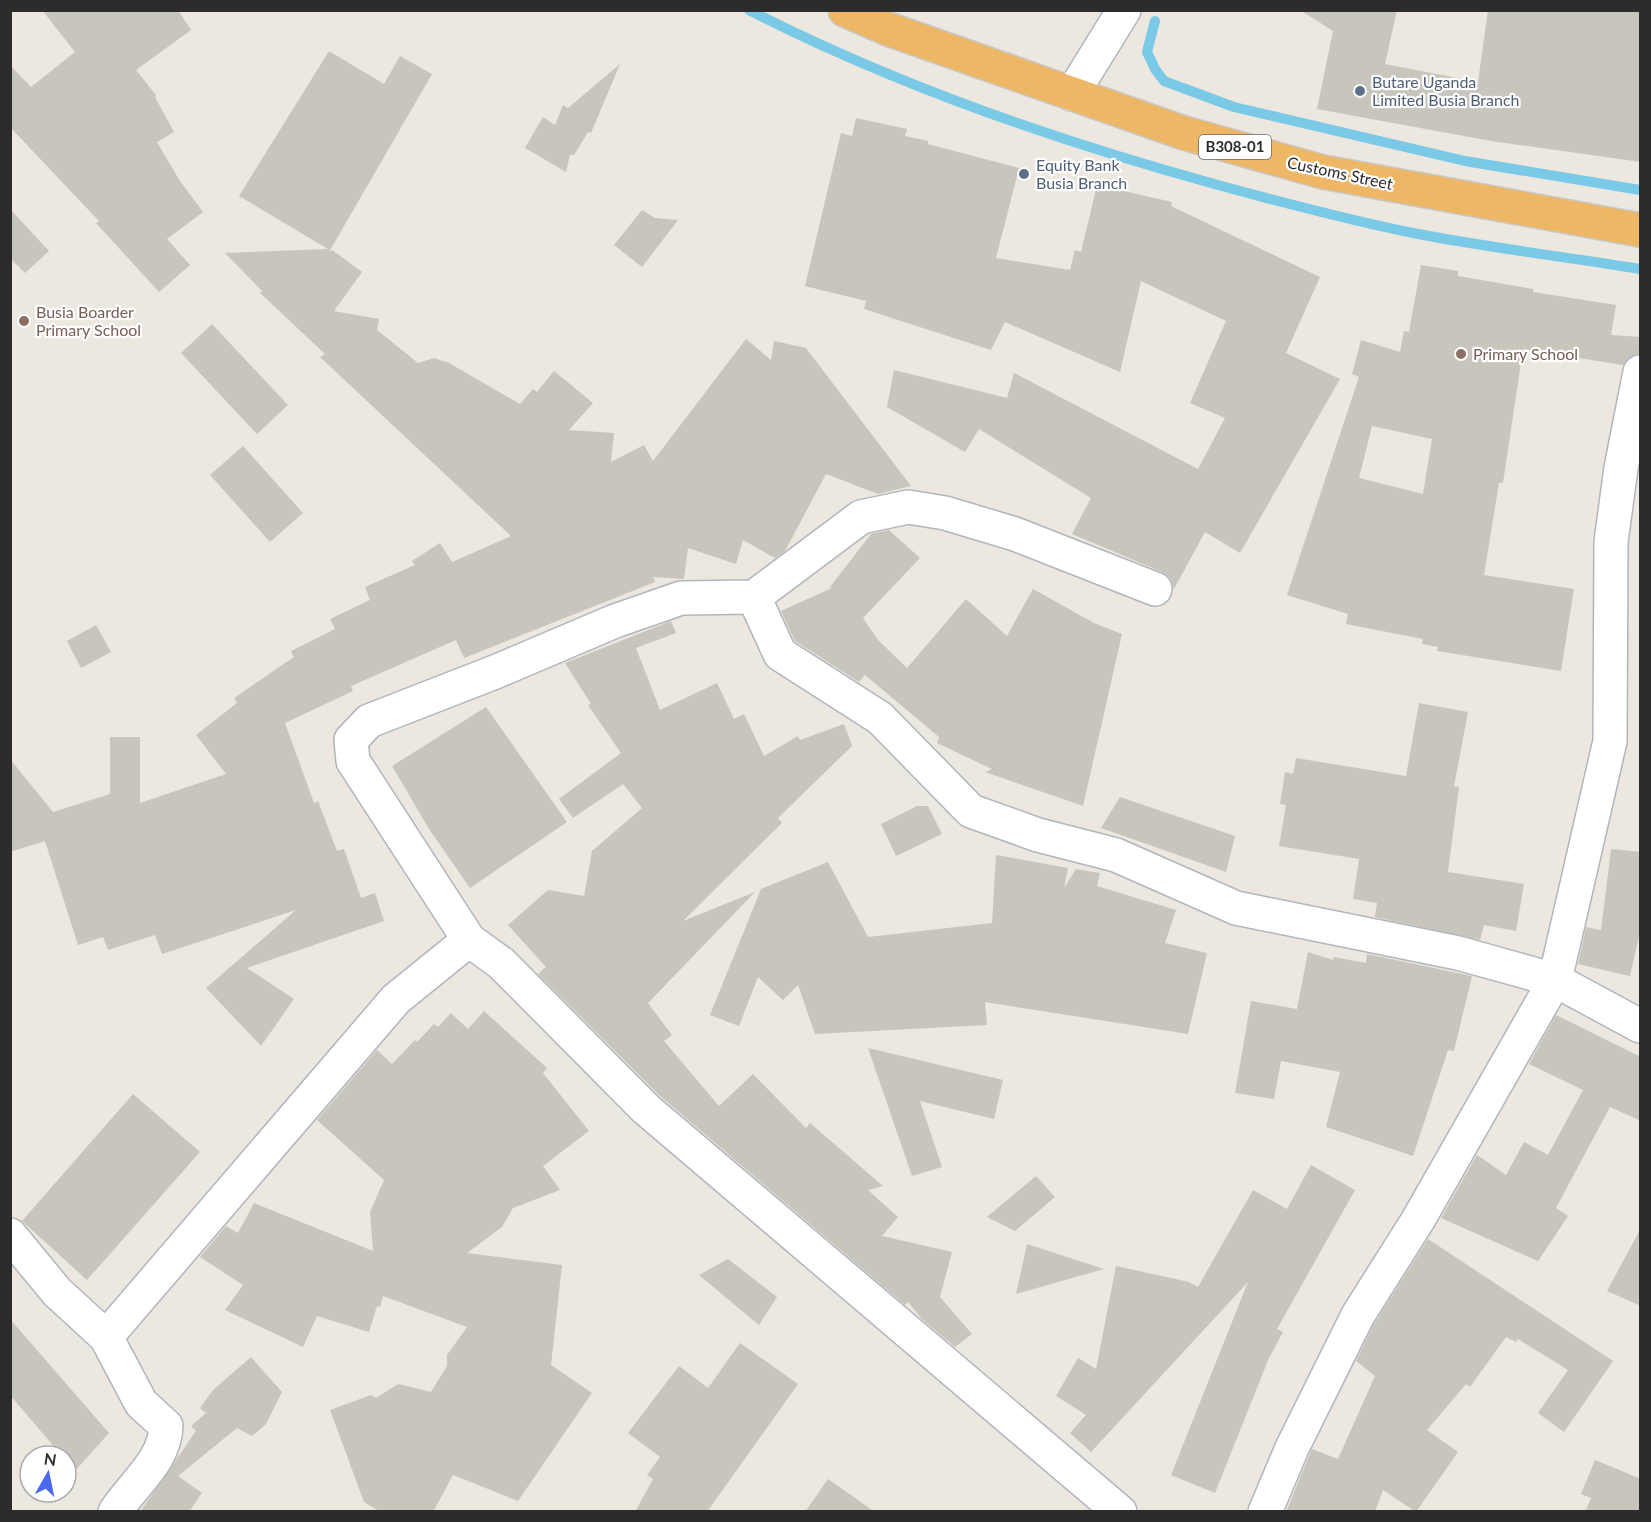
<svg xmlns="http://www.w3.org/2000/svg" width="1651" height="1522" viewBox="0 0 1651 1522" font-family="Lato,sans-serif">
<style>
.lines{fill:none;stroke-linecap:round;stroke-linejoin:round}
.stream{stroke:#7ac9e7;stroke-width:10}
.building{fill:#c8c5bd;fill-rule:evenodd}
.minor-casing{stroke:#b2b5be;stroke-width:36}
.trunk-casing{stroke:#c8c8c8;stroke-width:36}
.minor{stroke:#fff;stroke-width:33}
.trunk{stroke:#eeb766;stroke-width:33}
.service-dot{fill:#5c6f8a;stroke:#fff;stroke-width:2}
.education-dot{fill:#8d6e63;stroke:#fff;stroke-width:2}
.labels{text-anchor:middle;stroke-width:4.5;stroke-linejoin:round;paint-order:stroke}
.shield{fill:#fff;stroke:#6b6b6b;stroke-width:1.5}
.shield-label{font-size:15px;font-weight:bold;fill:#2c2c2c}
.service-label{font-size:16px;fill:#4e5e75;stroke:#fff;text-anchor:start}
.street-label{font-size:16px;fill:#2c2c2c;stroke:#fff}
.education-label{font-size:16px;fill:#785e54;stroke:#fff;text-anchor:start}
</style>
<rect width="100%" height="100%" fill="#ece7df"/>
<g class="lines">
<path class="stream" d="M 749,10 C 898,86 1057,141 1218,185 C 1284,203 1351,221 1418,234 C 1492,248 1566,257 1640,269
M 1155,21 L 1147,52 L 1155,69 L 1164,81 L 1234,107 L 1465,161 L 1640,190"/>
</g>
<path class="building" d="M 42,10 L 178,10 L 191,30 L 136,70 L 156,95 L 155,97 L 174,132 L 157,142 L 180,181 L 203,212 L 167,239 L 190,265 L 159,292 L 96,223 L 99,221 L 10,127 L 10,65 L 31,87 L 75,52 Z
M 1300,10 L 1397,10 L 1385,64 L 1478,82 L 1488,10 L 1641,10 L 1641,162 L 1491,141 L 1317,109 L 1333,31 Z
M 329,51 L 384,84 L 400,56 L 432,74 L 329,252 L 332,250 L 362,272 L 334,311 L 379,319 L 377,330 L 418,363 L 434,358 L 449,363 L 520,404 L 533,389 L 537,392 L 554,371 L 593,403 L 569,430 L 614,433 L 611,462 L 644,445 L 653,461 L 746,339 L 771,360 L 774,341 L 806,348 L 911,486 L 878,494 L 826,474 L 785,551 L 775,558 L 743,540 L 736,564 L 688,548 L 684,579 L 653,577 L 655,582 L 464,658 L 456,640 L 351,686 L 353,691 L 285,723 L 314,803 L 318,801 L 337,851 L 344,849 L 361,898 L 375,893 L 384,921 L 247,968 L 294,999 L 261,1046 L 206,988 L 296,910 L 162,954 L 155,935 L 108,950 L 103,937 L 78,945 L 45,841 L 10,852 L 10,759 L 53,812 L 110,794 L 110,737 L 140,737 L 140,803 L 226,774 L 196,735 L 237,703 L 234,698 L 294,657 L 291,651 L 335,629 L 330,619 L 370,600 L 365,587 L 415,565 L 412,561 L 440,543 L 452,562 L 511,536 L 320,357 L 325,354 L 260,293 L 262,291 L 225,253 L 328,249 L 239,196 Z
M 620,64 L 591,133 L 588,132 L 574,155 L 570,155 L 566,172 L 525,148 L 543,117 L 555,125 L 563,105 L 568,108 Z
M 856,118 L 907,129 L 905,136 L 928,141 L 928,144 L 1019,168 L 996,258 L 1070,270 L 1075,250 L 1081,252 L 1097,185 L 1172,202 L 1171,206 L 1320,277 L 1286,353 L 1340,379 L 1240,553 L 1205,532 L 1174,589 L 1170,578 L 1162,572 L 1072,534 L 1091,498 L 979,429 L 965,452 L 887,407 L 894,370 L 1007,398 L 1014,373 L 1198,469 L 1225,418 L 1190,403 L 1226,321 L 1141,281 L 1120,372 L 1005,322 L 991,350 L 864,309 L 866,301 L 805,286 L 841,133 L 852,136 Z
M 10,209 L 49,251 L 25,273 L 10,258 Z
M 642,210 L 655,218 L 678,220 L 642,267 L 614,245 Z
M 1421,265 L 1458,271 L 1458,276 L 1533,289 L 1533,292 L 1616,305 L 1611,335 L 1641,337 L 1641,354 L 1633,355 L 1623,365 L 1523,349 L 1503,483 L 1499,483 L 1484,575 L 1574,589 L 1561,671 L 1437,651 L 1438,647 L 1422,644 L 1423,639 L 1346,624 L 1348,614 L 1287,595 L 1359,377 L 1352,374 L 1361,340 L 1400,352 L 1404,331 L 1409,332 ZM 1372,426 L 1432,439 L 1423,494 L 1359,478 Z
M 212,324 L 288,405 L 257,434 L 181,353 Z
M 243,446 L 303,513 L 270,542 L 210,475 Z
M 889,530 L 920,558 L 863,618 L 878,640 L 907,668 L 966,599 L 1007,636 L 1033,589 L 1094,623 L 1122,634 L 1083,806 L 985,772 L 992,769 L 937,743 L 939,737 L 865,675 L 859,682 L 795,641 L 781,611 L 832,588 L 830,587 L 871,534 Z
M 671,621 L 676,633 L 636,648 L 660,710 L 717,683 L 734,719 L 744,714 L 764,756 L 798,736 L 800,740 L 844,724 L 852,746 L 778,818 L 782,823 L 683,921 L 755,892 L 648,1003 L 672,1035 L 664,1041 L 719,1106 L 753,1074 L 806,1128 L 810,1123 L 883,1186 L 868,1190 L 898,1217 L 882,1236 L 952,1252 L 940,1297 L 972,1334 L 955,1347 L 922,1319 L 908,1302 L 905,1305 L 659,1095 L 538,974 L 546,967 L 508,925 L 548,890 L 584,896 L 592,851 L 642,808 L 623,784 L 573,818 L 559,799 L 621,753 L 588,705 L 591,704 L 565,663 Z
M 96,625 L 111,652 L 81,668 L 67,641 Z
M 1419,703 L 1468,712 L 1454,786 L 1459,787 L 1448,872 L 1524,884 L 1516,931 L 1484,925 L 1480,940 L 1375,917 L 1377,903 L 1353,899 L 1359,859 L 1279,846 L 1286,805 L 1280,804 L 1285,772 L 1293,774 L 1296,758 L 1406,776 Z
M 486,707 L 567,822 L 470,888 L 429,829 L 392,766 Z
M 1120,797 L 1235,836 L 1226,872 L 1101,828 Z
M 917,806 L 928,806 L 942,834 L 896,856 L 881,824 Z
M 1611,849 L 1641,852 L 1641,928 L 1630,976 L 1578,964 L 1586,927 L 1601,930 Z
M 996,855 L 1068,868 L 1064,888 L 1076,869 L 1100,873 L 1097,886 L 1176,910 L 1165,943 L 1207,953 L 1188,1034 L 985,1002 L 987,1025 L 815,1034 L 798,985 L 783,1000 L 758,977 L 739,1026 L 710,1015 L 761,889 L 828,862 L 868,937 L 992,923 Z
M 1308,952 L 1333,960 L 1334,957 L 1366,963 L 1367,954 L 1472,976 L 1454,1051 L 1448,1050 L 1413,1156 L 1326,1127 L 1340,1072 L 1281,1061 L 1274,1099 L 1235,1093 L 1251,1001 L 1297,1009 Z
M 484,1011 L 547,1068 L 543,1073 L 589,1131 L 543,1166 L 560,1190 L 513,1208 L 502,1227 L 467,1253 L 562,1265 L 551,1365 L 592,1393 L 518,1501 L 453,1475 L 433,1512 L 380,1512 L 364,1502 L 330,1410 L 371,1395 L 376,1398 L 398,1384 L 431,1392 L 447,1366 L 447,1355 L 467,1327 L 383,1296 L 380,1307 L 377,1306 L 369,1332 L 317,1316 L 303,1347 L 225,1310 L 243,1285 L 200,1257 L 226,1226 L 238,1233 L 254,1203 L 373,1251 L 370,1212 L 384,1180 L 317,1120 L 377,1050 L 392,1064 L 415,1040 L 417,1042 L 434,1024 L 438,1027 L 451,1013 L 468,1029 Z
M 1556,1015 L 1641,1057 L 1641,1121 L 1610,1107 L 1556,1208 L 1568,1216 L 1538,1261 L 1441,1218 L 1477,1155 L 1506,1175 L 1524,1142 L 1548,1155 L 1583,1090 L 1529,1064 Z
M 868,1048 L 1003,1080 L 994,1119 L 920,1101 L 942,1167 L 912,1176 Z
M 133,1094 L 200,1152 L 87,1280 L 22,1221 Z
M 1311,1165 L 1355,1190 L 1277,1329 L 1283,1332 L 1269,1358 L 1215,1493 L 1171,1475 L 1248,1282 L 1091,1452 L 1070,1433 L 1086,1415 L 1056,1396 L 1078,1358 L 1096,1369 L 1116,1266 L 1189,1282 L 1198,1287 L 1253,1190 L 1287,1209 Z
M 1036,1176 L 1055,1197 L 1015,1231 L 987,1217 Z
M 1641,1228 L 1641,1306 L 1607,1291 Z
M 1428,1239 L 1613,1361 L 1564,1432 L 1538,1413 L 1568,1370 L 1518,1339 L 1516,1342 L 1506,1337 L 1470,1387 L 1466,1384 L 1427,1430 L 1458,1452 L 1416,1512 L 1383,1490 L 1375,1512 L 1286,1512 L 1312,1449 L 1338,1459 L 1375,1376 L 1356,1361 L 1374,1324 Z
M 1027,1244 L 1104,1269 L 1016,1294 Z
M 728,1259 L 777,1297 L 759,1325 L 699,1275 Z
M 10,1319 L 109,1433 L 75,1471 L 66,1461 L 66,1456 L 62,1456 L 10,1395 Z
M 740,1343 L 798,1384 L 707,1512 L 635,1512 L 653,1479 L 647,1475 L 660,1457 L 628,1433 L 679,1366 L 708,1388 Z
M 251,1357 L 282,1392 L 266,1424 L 252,1436 L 237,1428 L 178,1476 L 202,1493 L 189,1512 L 140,1512 L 196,1431 L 191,1426 L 206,1413 L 200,1408 L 213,1390 Z
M 1595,1460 L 1641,1479 L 1641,1512 L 1585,1512 L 1591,1498 L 1581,1494 Z
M 828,1479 L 875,1512 L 805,1512 Z"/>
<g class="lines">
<g class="minor-casing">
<path id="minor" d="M 1072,94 L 1124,10
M 754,597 L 861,517 L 908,507 L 945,513 L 1015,534 L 1155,589
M 469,940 L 353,761 L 351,740 L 369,721 L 495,672 L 615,621 L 681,598 L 754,597 L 780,654 L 880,718 L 971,811 L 1038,835 L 1116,855 L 1236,908 L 1458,953 L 1555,980 L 1640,1026
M 10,1235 L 57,1292 L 106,1337 L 396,999 L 469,940 L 501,963 L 646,1109 L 1120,1512
M 106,1337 L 141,1403 L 166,1426 C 165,1461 133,1484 115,1512
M 1265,1512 L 1292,1448 L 1358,1315 L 1418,1220 L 1555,980 L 1610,741 L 1611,542 L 1621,468 L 1640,372"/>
</g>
<g class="trunk-casing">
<path id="trunk" d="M 845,10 L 888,29 L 1184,133 L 1323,172 L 1640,230"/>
</g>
<use href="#minor" class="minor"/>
<use href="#trunk" class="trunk"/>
</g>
<g class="service-dot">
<circle cx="1360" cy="91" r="6"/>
<circle cx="1024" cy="174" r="6"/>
</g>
<g class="education-dot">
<circle cx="24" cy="321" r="6"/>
<circle cx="1461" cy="354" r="6"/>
</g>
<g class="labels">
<rect class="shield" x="1199" y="135" width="72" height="24" rx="4.5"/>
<g class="shield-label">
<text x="1235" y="152">B308-01</text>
</g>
<g class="service-label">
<text x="1372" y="88">Butare Uganda<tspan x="1372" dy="18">Limited Busia Branch</tspan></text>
<text x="1036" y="171">Equity Bank<tspan x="1036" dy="18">Busia Branch</tspan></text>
</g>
<g class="street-label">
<text transform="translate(1340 173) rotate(12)" y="6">Customs Street</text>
</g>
<g class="education-label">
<text x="36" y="318">Busia Boarder<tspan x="36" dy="18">Primary School</tspan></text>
<text x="1473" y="360">Primary School</text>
</g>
</g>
<rect width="1651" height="1522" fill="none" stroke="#2c2c2c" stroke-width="24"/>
<g transform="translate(48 1474) rotate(9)"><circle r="28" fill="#ffffff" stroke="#ababab" stroke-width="1.5"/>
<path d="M0-4.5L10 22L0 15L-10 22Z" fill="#4b68ee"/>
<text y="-9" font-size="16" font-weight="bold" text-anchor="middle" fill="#2c2c2c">N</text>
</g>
</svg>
